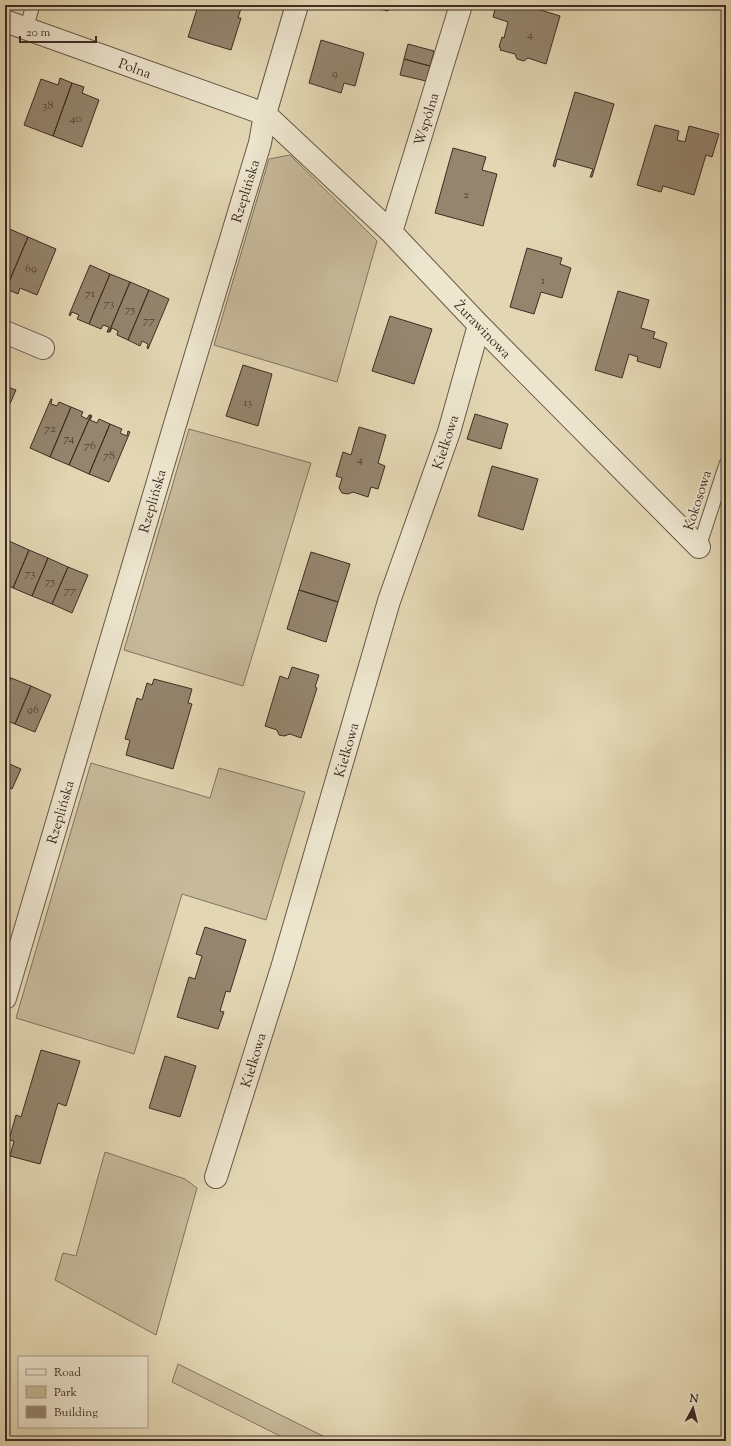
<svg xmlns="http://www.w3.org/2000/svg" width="731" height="1446" viewBox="0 0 731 1446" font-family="'Sorts Mill Goudy',serif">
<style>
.green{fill:#c7ba9b;stroke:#827360}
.building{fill:#94856e;stroke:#3e2c24}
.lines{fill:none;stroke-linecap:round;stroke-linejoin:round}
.lane-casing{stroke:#675748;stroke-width:15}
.street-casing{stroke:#675748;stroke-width:24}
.lane{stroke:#ede5ce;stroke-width:13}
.street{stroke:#ede5ce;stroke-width:22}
.labels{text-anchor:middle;stroke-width:4;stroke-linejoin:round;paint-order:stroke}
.number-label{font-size:12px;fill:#544236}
.street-label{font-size:14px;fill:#3e2c24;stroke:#ede5ce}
</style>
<rect width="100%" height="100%" fill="#e3d7b3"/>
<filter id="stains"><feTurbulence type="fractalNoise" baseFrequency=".005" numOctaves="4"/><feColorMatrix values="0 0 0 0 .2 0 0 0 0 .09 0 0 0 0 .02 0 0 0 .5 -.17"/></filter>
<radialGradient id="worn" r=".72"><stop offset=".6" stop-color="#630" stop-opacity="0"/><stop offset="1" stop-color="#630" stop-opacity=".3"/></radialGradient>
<path class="green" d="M 290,155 L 377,241 L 337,382 L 214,345 L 269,159 Z
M 189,429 L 311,463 L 243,686 L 124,650 Z
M 91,763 L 210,798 L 219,768 L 305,792 L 266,920 L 182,894 L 134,1054 L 16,1018 Z
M 105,1152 L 185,1179 L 197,1188 L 156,1335 L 55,1280 L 63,1253 L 76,1256 Z
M 178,1364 L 333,1441 L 290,1441 L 172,1382 Z"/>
<path class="building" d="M 215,5 L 242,5 L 238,18 L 241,18 L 231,50 L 188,37 L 198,6 L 213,10 Z
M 363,5 L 389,5 L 388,11 Z
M 496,5 L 532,5 L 531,7 L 560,16 L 546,64 L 528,58 L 524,61 L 517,59 L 515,54 L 500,50 L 501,48 L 499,47 L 502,37 L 504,38 L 508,22 L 493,17 Z
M 321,40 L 364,53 L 355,86 L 344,83 L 341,93 L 309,83 Z
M 408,44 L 434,51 L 430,66 L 404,59 Z
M 404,59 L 430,66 L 426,81 L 400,75 Z
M 60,78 L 72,83 L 53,136 L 24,125 L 41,79 L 58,85 Z
M 72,83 L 84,87 L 82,93 L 99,100 L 82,147 L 53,136 Z
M 575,92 L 614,104 L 592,177 L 590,177 L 593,169 L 557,159 L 555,167 L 553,166 Z
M 655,125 L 679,131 L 677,140 L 685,142 L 689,126 L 719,134 L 712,157 L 706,155 L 694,195 L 663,186 L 661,192 L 637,185 Z
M 453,148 L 486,157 L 482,170 L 497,174 L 483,226 L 435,213 Z
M 5,227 L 28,237 L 6,289 L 5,288 Z
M 28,237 L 56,249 L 37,295 L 20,288 L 18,294 L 6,289 Z
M 527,248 L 562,258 L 560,264 L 571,268 L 562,298 L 541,292 L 534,314 L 510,307 Z
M 90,265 L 110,274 L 89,324 L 77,319 L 79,315 L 72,312 L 70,316 L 69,315 Z
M 110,274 L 130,282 L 109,332 L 107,332 L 109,327 L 103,325 L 101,329 L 89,324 Z
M 130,282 L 149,290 L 128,340 L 117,335 L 118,331 L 112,328 L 110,332 L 109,332 Z
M 149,290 L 169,299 L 148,349 L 147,348 L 148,344 L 142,341 L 140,346 L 128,340 Z
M 618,291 L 649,300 L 641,328 L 655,332 L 653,338 L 667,343 L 660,368 L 637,361 L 638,357 L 629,354 L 622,378 L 595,370 Z
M 390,316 L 432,329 L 414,384 L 372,371 Z
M 243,365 L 272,374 L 258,426 L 226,416 Z
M 5,386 L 16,390 L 5,415 Z
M 51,399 L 52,399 L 51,404 L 57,406 L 59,402 L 71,407 L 50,457 L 30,448 Z
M 71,407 L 83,412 L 81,416 L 87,419 L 89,415 L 91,415 L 69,465 L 50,457 Z
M 475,414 L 508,424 L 501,449 L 467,439 Z
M 91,415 L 92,416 L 90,420 L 97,423 L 99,419 L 110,424 L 89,474 L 69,465 Z
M 110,424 L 122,429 L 120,433 L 127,436 L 128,431 L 130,432 L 109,482 L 89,474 Z
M 359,427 L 386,435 L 378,463 L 385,466 L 378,489 L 371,487 L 368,497 L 353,492 L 348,494 L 342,493 L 339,488 L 342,478 L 336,476 L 343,452 L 351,455 Z
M 492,466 L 538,479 L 523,530 L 478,516 Z
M 9,541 L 29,550 L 13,588 L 5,584 L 5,550 Z
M 29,550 L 48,558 L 32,596 L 13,588 Z
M 311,552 L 350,564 L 338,602 L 299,590 Z
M 48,558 L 68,567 L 52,604 L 32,596 Z
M 68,567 L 88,575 L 72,613 L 52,604 Z
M 299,590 L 338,602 L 326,642 L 287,629 Z
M 292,667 L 319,675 L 315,687 L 317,688 L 301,738 L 290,734 L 284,736 L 279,735 L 277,730 L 265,726 L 280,676 L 288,679 Z
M 5,675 L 11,678 L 5,692 Z
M 11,678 L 31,686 L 15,724 L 5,720 L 5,692 Z
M 154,679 L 192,689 L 188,703 L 192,704 L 173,769 L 126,755 L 130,740 L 125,739 L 137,698 L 142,700 L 147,683 L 152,685 Z
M 31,686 L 51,695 L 35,732 L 15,724 Z
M 5,762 L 21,769 L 12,789 L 5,786 Z
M 205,927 L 246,940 L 230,992 L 226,991 L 220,1011 L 224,1012 L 218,1029 L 177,1017 L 189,977 L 195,979 L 202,956 L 196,954 Z
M 41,1050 L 80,1061 L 66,1106 L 58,1103 L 40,1164 L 10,1156 L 14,1141 L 9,1140 L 16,1115 L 21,1117 Z
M 165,1056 L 196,1066 L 180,1117 L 149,1108 Z"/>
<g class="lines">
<g class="lane-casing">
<path id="lane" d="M 26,29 L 33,5
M 699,547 L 726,464"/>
</g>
<g class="street-casing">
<path id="street" d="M 5,21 L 265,114 L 391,232 L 479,325 L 699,547
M 391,232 L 461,5
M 5,332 L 43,348
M 5,998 L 176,421 L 260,143 L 265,114 L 297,5
M 216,1177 L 282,968 L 389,601 L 449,432 L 479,325"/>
</g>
<use href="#lane" class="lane"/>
<use href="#street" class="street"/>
</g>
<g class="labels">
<g class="number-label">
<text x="530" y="38">4</text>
<text x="335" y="77">9</text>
<text x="48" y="109">38</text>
<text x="76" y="122">40</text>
<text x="466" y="198">2</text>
<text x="31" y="272">69</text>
<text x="543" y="284">1</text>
<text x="90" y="297">71</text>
<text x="109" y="307">73</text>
<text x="130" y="313">75</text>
<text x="149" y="324">77</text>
<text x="248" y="406">13</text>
<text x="50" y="432">72</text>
<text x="69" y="442">74</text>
<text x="90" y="449">76</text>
<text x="109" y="459">78</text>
<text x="360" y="463">4</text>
<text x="30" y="577">73</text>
<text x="50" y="585">75</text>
<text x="70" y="594">77</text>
<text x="33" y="713">96</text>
</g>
<g class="street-label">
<text transform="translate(135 68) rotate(20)" y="5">Polna</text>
<text transform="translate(426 119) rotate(-73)" y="5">Wspólna</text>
<text transform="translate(245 191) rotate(-73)" y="5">Rzeplińska</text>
<text transform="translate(483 329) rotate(46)" y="5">Żurawinowa</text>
<text transform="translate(445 442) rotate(-72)" y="5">Kiełkowa</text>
<text transform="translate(697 500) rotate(-72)" y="5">Kokosowa</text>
<text transform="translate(152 501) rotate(-74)" y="5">Rzeplińska</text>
<text transform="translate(346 750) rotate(-74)" y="5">Kiełkowa</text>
<text transform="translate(60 812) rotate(-74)" y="5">Rzeplińska</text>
<text transform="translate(253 1060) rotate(-73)" y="5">Kiełkowa</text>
</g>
</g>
<rect width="731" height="1446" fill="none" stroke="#e3d7b3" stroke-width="20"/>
<rect x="6" y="6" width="719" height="1434" fill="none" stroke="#3e2c24" stroke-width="2"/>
<rect x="10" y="10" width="711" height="1426" fill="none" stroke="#3e2c24"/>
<rect x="18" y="1356" width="130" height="72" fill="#ede5ce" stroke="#a79b8a"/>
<rect x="26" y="1369" width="20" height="6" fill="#ede5ce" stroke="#a79b8a"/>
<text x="54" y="1376" font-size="12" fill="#3e2c24">Road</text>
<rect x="26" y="1386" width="20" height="12" fill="#c7ba9b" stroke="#a79b8a"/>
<text x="54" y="1396" font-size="12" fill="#3e2c24">Park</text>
<rect x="26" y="1406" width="20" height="12" fill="#94856e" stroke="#a79b8a"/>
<text x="54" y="1416" font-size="12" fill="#3e2c24">Building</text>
<g transform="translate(693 1408) rotate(7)" stroke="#ede5ce" stroke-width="3" paint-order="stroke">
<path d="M0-3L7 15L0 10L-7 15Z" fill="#3e2c24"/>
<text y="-6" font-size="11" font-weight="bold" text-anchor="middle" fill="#3e2c24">N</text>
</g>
<path d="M20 36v6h76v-6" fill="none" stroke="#3e2c24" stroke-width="2"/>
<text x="26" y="36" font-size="12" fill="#3e2c24" stroke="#ede5ce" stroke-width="3" paint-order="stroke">20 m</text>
<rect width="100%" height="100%" filter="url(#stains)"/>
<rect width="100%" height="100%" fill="url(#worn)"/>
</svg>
